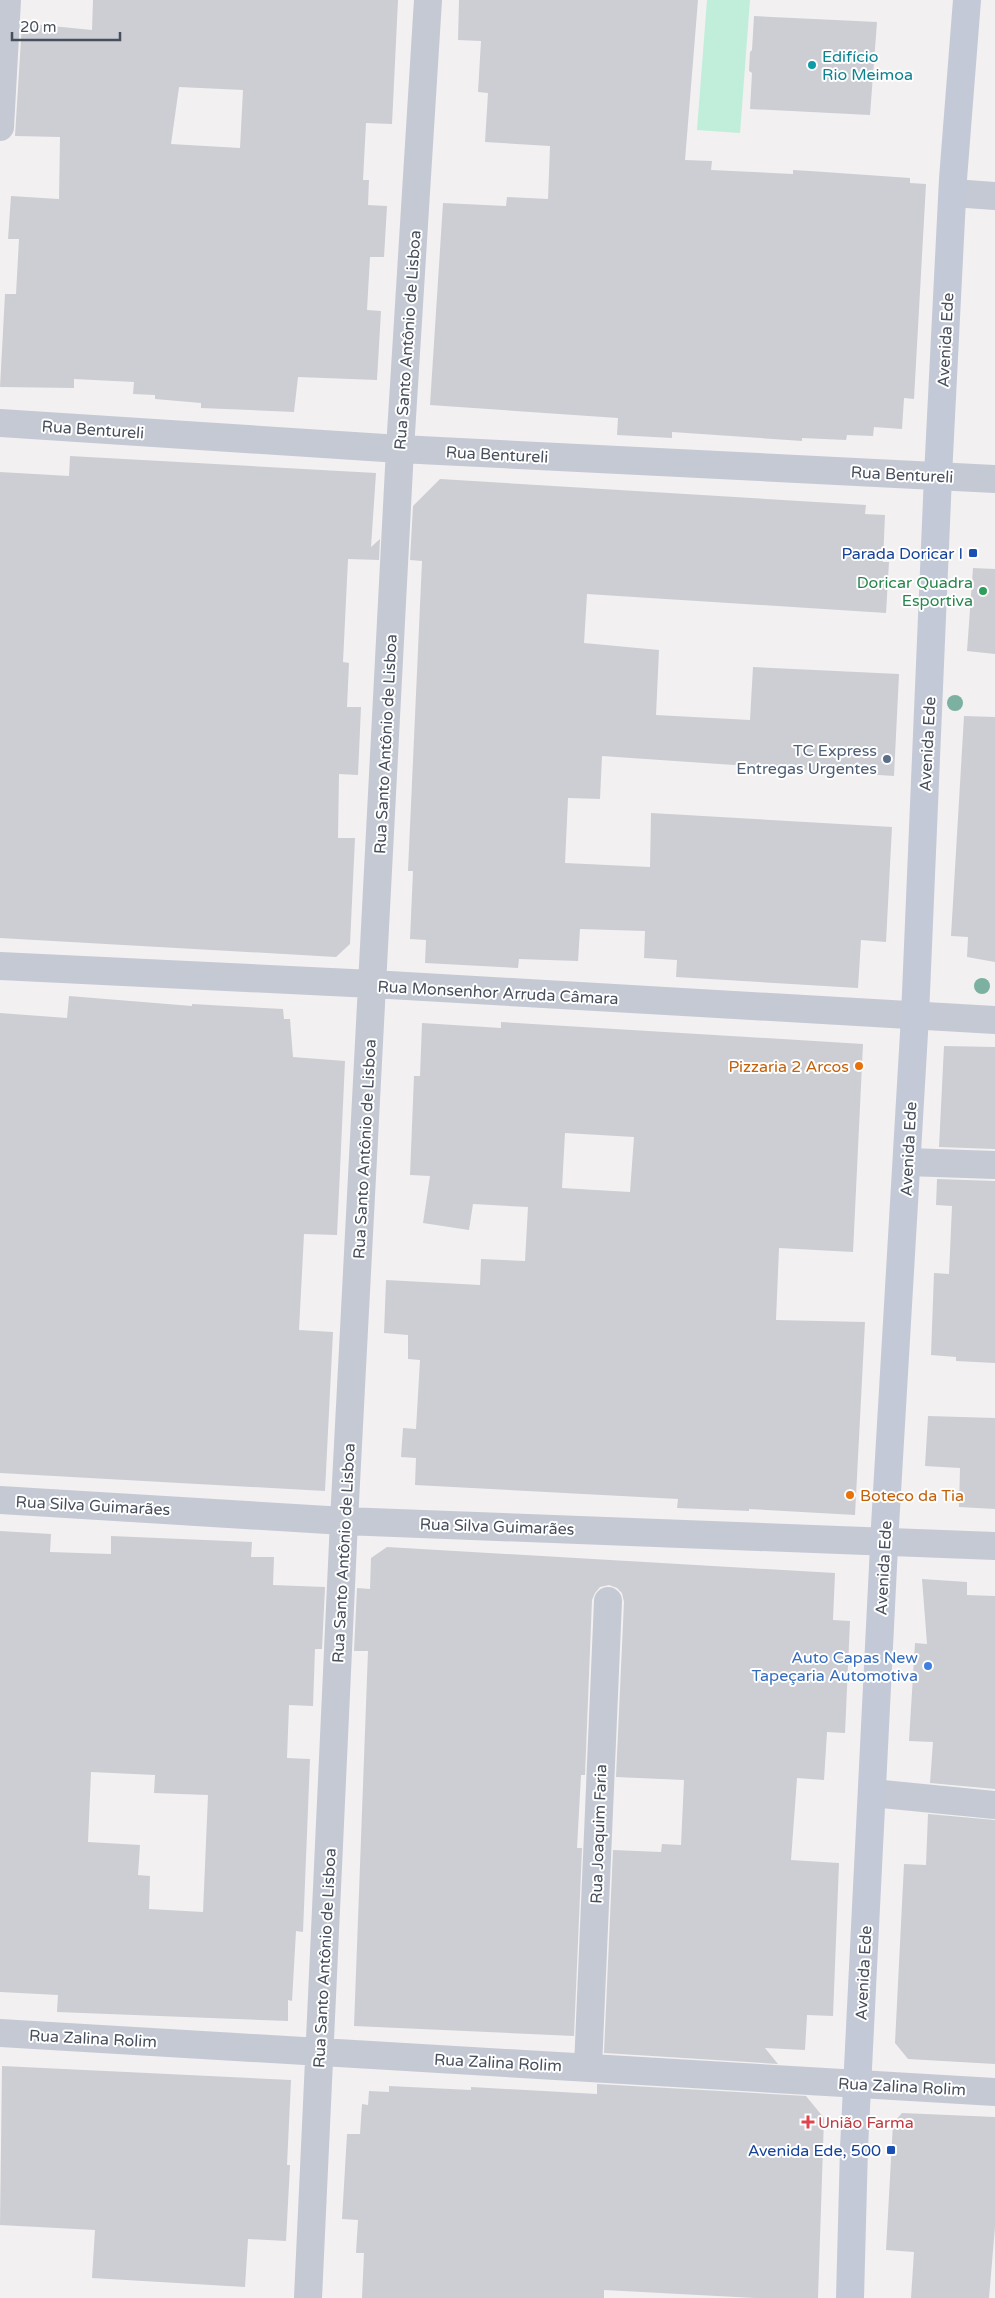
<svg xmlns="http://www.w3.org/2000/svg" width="995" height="2298" viewBox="0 0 995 2298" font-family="'Varela Round',sans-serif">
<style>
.green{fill:#c1eddb}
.building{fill:#cdced4;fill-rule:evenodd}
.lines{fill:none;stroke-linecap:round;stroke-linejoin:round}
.street{stroke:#c4c9d4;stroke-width:28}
.secondary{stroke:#c3c9d7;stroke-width:28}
.tree{fill:#7cb0a0}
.culture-dot{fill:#0f9aa8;stroke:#fff;stroke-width:2}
.transit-dot{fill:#1a4fb4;stroke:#fff;stroke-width:2}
.leisure-dot{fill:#2e9e5b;stroke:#fff;stroke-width:2}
.service-dot{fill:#5c6f8a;stroke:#fff;stroke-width:2}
.food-dot{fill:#e8710a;stroke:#fff;stroke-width:2}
.shop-dot{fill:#3f7fe0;stroke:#fff;stroke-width:2}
.health-dot{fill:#e0444e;stroke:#fff;stroke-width:2}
.labels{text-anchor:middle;stroke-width:4;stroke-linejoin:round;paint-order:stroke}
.culture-label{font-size:16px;fill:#0d838f;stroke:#fff;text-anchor:start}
.street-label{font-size:16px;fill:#484f5c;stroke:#fff}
.transit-label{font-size:16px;fill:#164399;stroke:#fff;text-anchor:end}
.leisure-label{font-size:16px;fill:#27864d;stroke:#fff;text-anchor:end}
.service-label{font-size:16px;fill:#4e5e75;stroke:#fff;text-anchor:end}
.food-label{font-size:16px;fill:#c56008;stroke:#fff;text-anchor:end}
.shop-label{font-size:16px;fill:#366cbe;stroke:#fff;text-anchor:end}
.health-label{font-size:16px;fill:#be3a42;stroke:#fff;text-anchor:start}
</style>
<rect width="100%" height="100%" fill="#f2f0f0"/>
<path class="green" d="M 707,0 L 750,0 L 740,133 L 697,130 Z"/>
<path class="building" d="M 93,0 L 398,0 L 392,124 L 366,123 L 363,180 L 369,180 L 368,205 L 387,206 L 384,257 L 370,257 L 367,310 L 381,311 L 377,380 L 298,377 L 294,412 L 201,408 L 201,403 L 155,399 L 155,395 L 133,394 L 134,382 L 74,379 L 74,388 L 0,387 L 5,294 L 16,294 L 19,239 L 8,239 L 11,196 L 59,199 L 60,137 L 15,136 L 22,23 L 92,30 ZM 179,87 L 243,90 L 240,148 L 171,144 Z
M 459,0 L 698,0 L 685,160 L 712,161 L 711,170 L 793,174 L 793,170 L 810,171 L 910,178 L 910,183 L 926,184 L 914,399 L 904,398 L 902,429 L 874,427 L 873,436 L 847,435 L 846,440 L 802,438 L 802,441 L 672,432 L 672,438 L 617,435 L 618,418 L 430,405 L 443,203 L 506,206 L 507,197 L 548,199 L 550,146 L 485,142 L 488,93 L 478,92 L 481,41 L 458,40 Z
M 754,16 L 877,22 L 870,115 L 750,109 L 752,73 L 749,71 L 750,52 L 752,50 Z
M 70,456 L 376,473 L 371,547 L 380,539 L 379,560 L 348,559 L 343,662 L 349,663 L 347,707 L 361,707 L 358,775 L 339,774 L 338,838 L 355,838 L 350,944 L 336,957 L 0,938 L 0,472 L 69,476 Z
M 440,479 L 866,505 L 865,514 L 885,515 L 883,562 L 889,562 L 886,613 L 587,594 L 584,643 L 659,650 L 656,715 L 750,720 L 753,667 L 899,674 L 894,776 L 602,756 L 600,799 L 568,798 L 565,863 L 650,867 L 651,813 L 892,827 L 886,942 L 861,940 L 858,988 L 676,977 L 677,960 L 644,958 L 645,931 L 580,929 L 578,961 L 519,959 L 518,968 L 425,963 L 426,940 L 410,939 L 413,871 L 408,871 L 422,561 L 410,560 L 413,506 Z
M 973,568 L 995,569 L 995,654 L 967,651 Z
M 964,716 L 995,717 L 995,962 L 967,957 L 968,937 L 951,936 Z
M 69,996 L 192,1006 L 192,1004 L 283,1009 L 284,1019 L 290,1019 L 293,1057 L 345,1061 L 337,1235 L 304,1234 L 299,1330 L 333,1332 L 325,1491 L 0,1473 L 0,1013 L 67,1018 Z
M 501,1022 L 863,1044 L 853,1252 L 779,1248 L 776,1320 L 865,1322 L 855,1515 L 749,1509 L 749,1511 L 677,1508 L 678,1499 L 415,1485 L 416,1458 L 401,1457 L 403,1428 L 416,1429 L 420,1360 L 408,1359 L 408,1335 L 384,1333 L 386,1280 L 480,1285 L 481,1259 L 525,1261 L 528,1207 L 473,1204 L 469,1230 L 423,1223 L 430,1176 L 410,1175 L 414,1076 L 420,1076 L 422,1023 L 501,1028 ZM 565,1133 L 634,1137 L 630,1192 L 562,1188 Z
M 944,1046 L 995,1047 L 995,1149 L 939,1147 Z
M 937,1179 L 995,1181 L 995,1363 L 956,1361 L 956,1357 L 931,1355 L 934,1273 L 949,1274 L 952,1206 L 936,1205 Z
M 928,1416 L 995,1418 L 995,1509 L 959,1507 L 960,1468 L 925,1466 Z
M 0,1531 L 51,1534 L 50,1552 L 111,1554 L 111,1536 L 252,1542 L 251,1557 L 274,1557 L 273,1585 L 325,1587 L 322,1649 L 315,1649 L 313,1706 L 289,1705 L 287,1758 L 310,1759 L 303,1932 L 296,1931 L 292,2001 L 288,2000 L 288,2021 L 57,2012 L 58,1995 L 0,1992 ZM 91,1772 L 155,1775 L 154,1793 L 208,1795 L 203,1912 L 149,1909 L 150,1876 L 138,1875 L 140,1845 L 88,1842 Z
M 387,1547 L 835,1573 L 833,1620 L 850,1621 L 845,1733 L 827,1732 L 824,1780 L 797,1778 L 791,1860 L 839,1863 L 833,2016 L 807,2015 L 805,2050 L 765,2048 L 778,2064 L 604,2053 L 613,1850 L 661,1852 L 662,1844 L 681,1845 L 684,1780 L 616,1777 L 624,1602 L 622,1593 L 617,1588 L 609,1585 L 600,1587 L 595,1593 L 592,1600 L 585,1775 L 581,1775 L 577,1848 L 582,1848 L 574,2036 L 354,2026 L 368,1651 L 354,1651 L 357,1588 L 370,1589 L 371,1558 Z
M 922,1579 L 967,1582 L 967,1595 L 995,1596 L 995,1789 L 930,1783 L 933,1742 L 909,1741 L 915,1643 L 927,1644 Z
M 928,1814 L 995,1820 L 995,2064 L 908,2059 L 895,2043 L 904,1864 L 926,1865 Z
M 2,2066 L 291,2080 L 287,2165 L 290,2165 L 286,2241 L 248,2239 L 245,2287 L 92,2278 L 95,2230 L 0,2225 Z
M 597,2084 L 806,2096 L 824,2118 L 818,2298 L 755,2298 L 604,2290 L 604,2298 L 362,2298 L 364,2253 L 356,2253 L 358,2220 L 342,2219 L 347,2134 L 360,2134 L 362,2104 L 368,2105 L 369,2091 L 389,2092 L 389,2086 L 471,2090 L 471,2087 L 597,2094 Z
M 902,2113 L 995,2117 L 995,2227 L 989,2298 L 911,2298 L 914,2252 L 886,2250 L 893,2123 Z"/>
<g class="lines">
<path class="street" d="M 0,127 L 7,0
M 953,193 L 995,196
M 0,423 L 400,449 L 995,479
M 0,966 L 372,984 L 995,1020
M 907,1162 L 995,1165
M 0,1500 L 344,1521 L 995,1546
M 872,1793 L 995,1805
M 0,2033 L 995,2092
M 588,2067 L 608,1601
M 308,2298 L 344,1521 L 400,449 L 428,0"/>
<path class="secondary" d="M 850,2298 L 854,2148 L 885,1526 L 915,1016 L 938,476 L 953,179 L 967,0"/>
</g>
<g class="tree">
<circle cx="955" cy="703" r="8"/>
<circle cx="982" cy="986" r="8"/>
</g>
<circle class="culture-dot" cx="812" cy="65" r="5"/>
<g class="transit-dot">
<rect x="968" y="548" width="10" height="10" rx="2.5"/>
<rect x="886" y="2145" width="10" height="10" rx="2.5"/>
</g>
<circle class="leisure-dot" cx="983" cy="591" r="5"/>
<circle class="service-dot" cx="887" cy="759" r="5"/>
<g class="food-dot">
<circle cx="859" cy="1066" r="5"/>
<circle cx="850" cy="1495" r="5"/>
</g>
<circle class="shop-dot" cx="928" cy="1666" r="5"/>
<path class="health-dot" d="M805.5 2114.5h5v5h5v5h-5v5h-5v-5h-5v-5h5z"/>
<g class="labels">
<g class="culture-label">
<text x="822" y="62">Edifício<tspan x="822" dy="18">Rio Meimoa</tspan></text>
</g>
<g class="street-label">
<text transform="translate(407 340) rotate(-86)" y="6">Rua Santo Antônio de Lisboa</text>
<text transform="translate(945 340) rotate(-87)" y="6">Avenida Ede</text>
<text transform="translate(93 429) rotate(4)" y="6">Rua Bentureli</text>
<text transform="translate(497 454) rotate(3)" y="6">Rua Bentureli</text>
<text transform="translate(902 474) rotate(3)" y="6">Rua Bentureli</text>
<text transform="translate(385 744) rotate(-87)" y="6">Rua Santo Antônio de Lisboa</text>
<text transform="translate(927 744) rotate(-87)" y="6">Avenida Ede</text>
<text transform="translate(498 992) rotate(3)" y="6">Rua Monsenhor Arruda Câmara</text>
<text transform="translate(364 1149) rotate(-87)" y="6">Rua Santo Antônio de Lisboa</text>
<text transform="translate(908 1149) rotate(-87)" y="6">Avenida Ede</text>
<text transform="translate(93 1505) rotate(3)" y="6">Rua Silva Guimarães</text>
<text transform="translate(497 1526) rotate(2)" y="6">Rua Silva Guimarães</text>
<text transform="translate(343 1553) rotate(-87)" y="6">Rua Santo Antônio de Lisboa</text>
<text transform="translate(883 1568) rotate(-87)" y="6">Avenida Ede</text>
<text transform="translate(598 1834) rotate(-88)" y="6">Rua Joaquim Faria</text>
<text transform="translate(324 1958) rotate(-87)" y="6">Rua Santo Antônio de Lisboa</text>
<text transform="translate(863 1973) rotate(-87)" y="6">Avenida Ede</text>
<text transform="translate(93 2038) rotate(3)" y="6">Rua Zalina Rolim</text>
<text transform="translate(498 2062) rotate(3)" y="6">Rua Zalina Rolim</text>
<text transform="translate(902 2086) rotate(3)" y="6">Rua Zalina Rolim</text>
</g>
<g class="transit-label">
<text x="963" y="559">Parada Doricar I</text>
<text x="881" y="2156">Avenida Ede, 500</text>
</g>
<g class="leisure-label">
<text x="973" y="588">Doricar Quadra<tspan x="973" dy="18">Esportiva</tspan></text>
</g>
<g class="service-label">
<text x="877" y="756">TC Express<tspan x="877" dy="18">Entregas Urgentes</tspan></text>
</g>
<g class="food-label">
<text x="849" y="1072">Pizzaria 2 Arcos</text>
<text x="860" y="1501" text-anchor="start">Boteco da Tia</text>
</g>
<g class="shop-label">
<text x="918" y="1663">Auto Capas New<tspan x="918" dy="18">Tapeçaria Automotiva</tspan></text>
</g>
<g class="health-label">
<text x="818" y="2128">União Farma</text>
</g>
</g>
<path d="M12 32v8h108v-8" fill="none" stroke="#484f5c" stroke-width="2.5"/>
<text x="20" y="32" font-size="15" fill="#484f5c" stroke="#ffffff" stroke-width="4" paint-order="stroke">20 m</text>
</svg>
